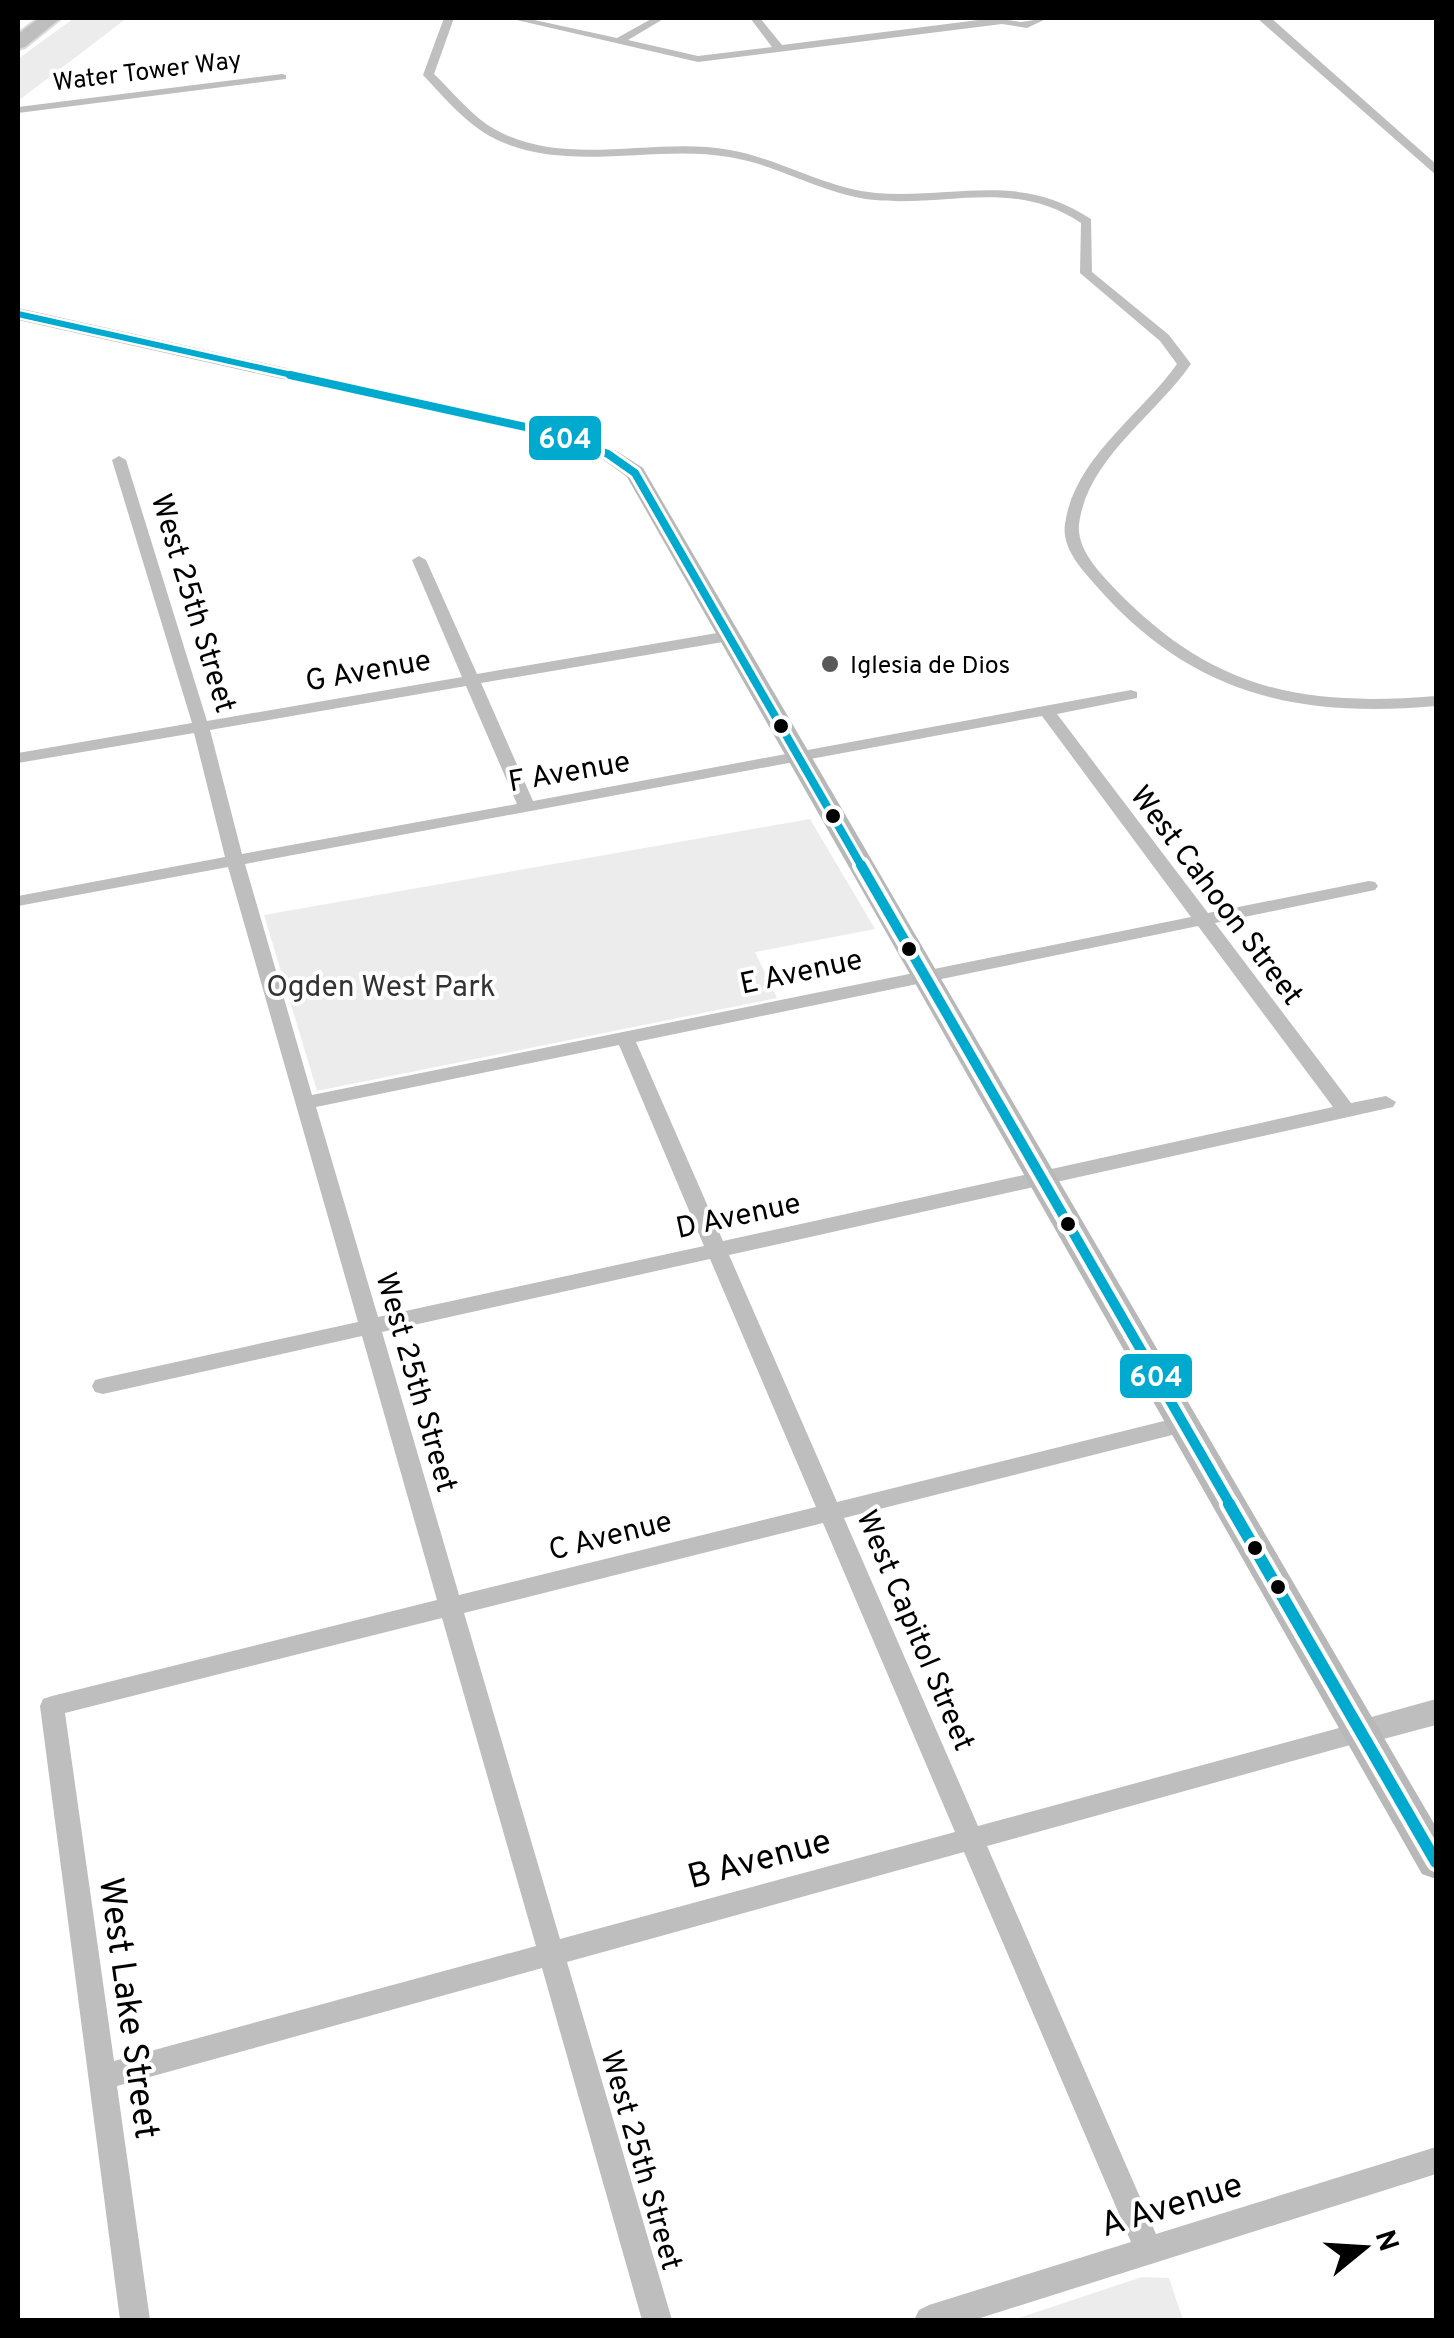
<svg xmlns="http://www.w3.org/2000/svg" width="1454" height="2338" viewBox="0 0 1454 2338" font-family="Overpass,sans-serif">
<style>
.green{fill:#ececec}
.lines{fill:none;stroke-linecap:round;stroke-linejoin:round}
.canal{fill:#bfbfbf;fill-rule:evenodd}
.motorway-casing{stroke:#dbdbdb;stroke-width:4}
.minor{fill:#bebebe;fill-rule:evenodd}
.tertiary{fill:#bebebe;fill-rule:evenodd}
.secondary{fill:#b8b8b8;fill-rule:evenodd}
.motorway{fill:#bebebe;fill-rule:evenodd}
.bus-1-far3-casing{stroke:#fff;stroke-width:11}
.bus-1-far2-casing{stroke:#fff;stroke-width:14}
.bus-1-far1-casing{stroke:#fff;stroke-width:18}
.bus-1-casing{stroke:#fff;stroke-width:20}
.bus-1-far3{stroke:#00a9ce;stroke-width:6}
.bus-1-far2{stroke:#00a9ce;stroke-width:8}
.bus-1-far1{stroke:#00a9ce;stroke-width:10}
.bus-1{stroke:#00a9ce;stroke-width:12}
.poi-dot{fill:#595959;stroke:#fff;stroke-width:4}
.bus-dot{fill:#000;stroke:#fff;stroke-width:4}
.labels{text-anchor:middle;stroke-width:8;stroke-linejoin:round;paint-order:stroke}
.far-street-label{font-size:25px;fill:#000;stroke:#fff}
.far-poi-label{font-size:25px;fill:#000;stroke:#fff;text-anchor:start}
.street-label{font-size:30px;fill:#000;stroke:#fff}
.park-label{font-size:30px;fill:#333;stroke:#fff}
.near-street-label{font-size:35px;fill:#000;stroke:#fff}
.line-badge{stroke:#fff;stroke-width:4}
.badge-label{font-size:28px;text-anchor:middle;font-weight:bold;fill:#fff}
</style>
<rect width="100%" height="100%" fill="#fff"/>
<path class="green" d="M 74,18 L 127,18 L 18,101 L 18,59 Z
M 810,819 L 875,929 L 755,952 L 777,998 L 317,1091 L 264,915 Z
M 1142,2277 L 1169,2278 L 1183,2320 L 1013,2320 Z"/>
<g class="lines">
<path class="canal" d="M 444,18 L 454,18 L 434,74 C 454,93 472,117 496,130 C 567,169 654,136 730,150 C 780,159 825,188 876,193 C 956,199 1019,171 1091,219 L 1092,272 L 1169,335 L 1191,364 C 1156,415 1086,460 1079,525 C 1077,550 1100,573 1116,590 C 1213,690 1302,707 1436,696 L 1436,706 C 1300,718 1194,696 1099,589 C 1084,572 1061,549 1065,524 C 1074,458 1141,415 1177,364 L 1160,341 L 1080,273 L 1081,223 C 1013,178 949,207 875,200 C 824,195 779,165 729,157 C 651,143 555,178 483,132 C 461,118 441,94 423,75 Z"/>
<g class="motorway-casing">
<path id="motorway" d="M 39,18 L 61,18 L 25,47 L 18,49 L 18,34 Z"/>
</g>
<path class="minor" d="M 508,18 L 525,18 L 617,38 L 653,18 L 665,18 L 628,40 L 698,56 L 772,47 L 750,18 L 760,18 L 782,45 L 994,18 L 1021,22 L 1048,18 L 1027,28 L 1002,24 L 698,62 Z
M 282,74 L 286,75 L 286,79 L 18,113 L 18,107 Z
M 119,456 L 126,460 L 207,721 L 462,677 L 412,560 L 419,556 L 426,560 L 477,674 L 729,631 L 737,636 L 729,641 L 481,683 L 533,801 L 1131,690 L 1137,692 L 1137,698 L 1057,714 L 1208,913 L 1369,881 L 1375,882 L 1378,886 L 1375,890 L 1215,923 L 1351,1103 L 1386,1096 L 1396,1102 L 1393,1107 L 729,1255 L 837,1502 L 1184,1416 L 1192,1418 L 1195,1424 L 1192,1430 L 1184,1432 L 844,1518 L 978,1826 L 1361,1722 L 1370,1725 L 1373,1732 L 1370,1739 L 1361,1742 L 987,1846 L 1156,2234 L 1436,2147 L 1436,2174 L 974,2320 L 914,2320 L 919,2310 L 929,2305 L 1131,2242 L 964,1852 L 567,1962 L 672,2320 L 642,2320 L 542,1968 L 117,2086 L 150,2320 L 120,2320 L 40,1706 L 43,1699 L 52,1696 L 437,1600 L 362,1336 L 103,1394 L 95,1392 L 92,1386 L 95,1380 L 103,1378 L 358,1322 L 228,867 L 18,906 L 18,896 L 225,857 L 194,733 L 18,763 L 18,753 L 192,723 L 112,460 ZM 466,686 L 517,804 L 242,854 L 210,730 ZM 1042,716 L 1191,917 L 312,1095 L 245,864 ZM 1198,926 L 1333,1107 L 723,1241 L 636,1042 ZM 619,1045 L 704,1246 L 378,1317 L 316,1107 ZM 710,1259 L 816,1507 L 459,1595 L 382,1332 ZM 823,1523 L 955,1832 L 560,1939 L 464,1613 ZM 442,1618 L 536,1946 L 114,2061 L 65,1713 Z"/>
<path class="tertiary" d="M 1257,18 L 1271,18 L 1436,164 L 1436,175 Z
M 1436,1699 L 1436,1725 L 1361,1745 L 1350,1741 L 1346,1732 L 1350,1723 Z"/>
<path class="secondary" d="M 18,308 L 555,428 L 615,450 L 643,468 L 1436,1827 L 1436,1879 L 1422,1874 L 627,477 L 601,458 L 542,437 L 18,320 Z"/>
<use href="#motorway" class="motorway"/>
<g class="bus-1-far3-casing">
<path id="bus-1-far3" d="M 18,314 L 301,377"/>
</g>
<g class="bus-1-far2-casing">
<path id="bus-1-far2" d="M 290,375 L 548,432 L 608,454 L 635,473 L 862,867"/>
</g>
<g class="bus-1-far1-casing">
<path id="bus-1-far1" d="M 861,865 L 1231,1506"/>
</g>
<g class="bus-1-casing">
<path id="bus-1" d="M 1229,1504 L 1436,1862"/>
</g>
<use href="#bus-1-far3" class="bus-1-far3"/>
<use href="#bus-1-far2" class="bus-1-far2"/>
<use href="#bus-1-far1" class="bus-1-far1"/>
<use href="#bus-1" class="bus-1"/>
</g>
<circle class="poi-dot" cx="830" cy="664" r="10"/>
<g class="bus-dot">
<circle cx="781" cy="726" r="9"/>
<circle cx="833" cy="816" r="9"/>
<circle cx="909" cy="949" r="9"/>
<circle cx="1068" cy="1224" r="9"/>
<circle cx="1255" cy="1548" r="9"/>
<circle cx="1278" cy="1587" r="9"/>
</g>
<g class="labels">
<g class="far-street-label">
<text transform="translate(147 70) rotate(-7)" y="9">Water Tower Way</text>
</g>
<g class="far-poi-label">
<text x="850" y="673">Iglesia de Dios</text>
</g>
<g class="street-label">
<text transform="translate(194 603) rotate(73)" y="10">West 25th Street</text>
<text transform="translate(368 670) rotate(-10)" y="10">G Avenue</text>
<text transform="translate(569 771) rotate(-10)" y="10">F Avenue</text>
<text transform="translate(1217 895) rotate(53)" y="10">West Cahoon Street</text>
<text transform="translate(801 971) rotate(-12)" y="10">E Avenue</text>
<text transform="translate(738 1215) rotate(-12)" y="10">D Avenue</text>
<text transform="translate(417 1382) rotate(74)" y="10">West 25th Street</text>
<text transform="translate(610 1535) rotate(-14)" y="10">C Avenue</text>
<text transform="translate(916 1630) rotate(67)" y="10">West Capitol Street</text>
<text transform="translate(642 2160) rotate(74)" y="10">West 25th Street</text>
</g>
<g class="park-label">
<text x="381" y="996">Ogden West Park</text>
</g>
<g class="near-street-label">
<text transform="translate(759 1858) rotate(-15)" y="12">B Avenue</text>
<text transform="translate(130 2008) rotate(82)" y="12">West Lake Street</text>
<text transform="translate(1171 2204) rotate(-17)" y="12">A Avenue</text>
</g>
</g>
<g class="line-badge">
<rect x="527" y="414" width="76" height="48" rx="10" fill="#00a9ce"/>
<rect x="1118" y="1352" width="76" height="48" rx="10" fill="#00a9ce"/>
</g>
<g class="badge-label">
<text x="565" y="448">604</text>
<text x="1156" y="1386">604</text>
</g>
<rect width="1454" height="2338" fill="none" stroke="#000000" stroke-width="40"/>
<g transform="translate(1364 2248) rotate(72)" stroke="#ffffff" stroke-width="8" paint-order="stroke">
<path d="M0-8L18 38L0 25L-18 38Z" fill="#000000"/>
<text y="-15" font-size="28" font-weight="bold" text-anchor="middle" fill="#000000">N</text>
</g>
</svg>
